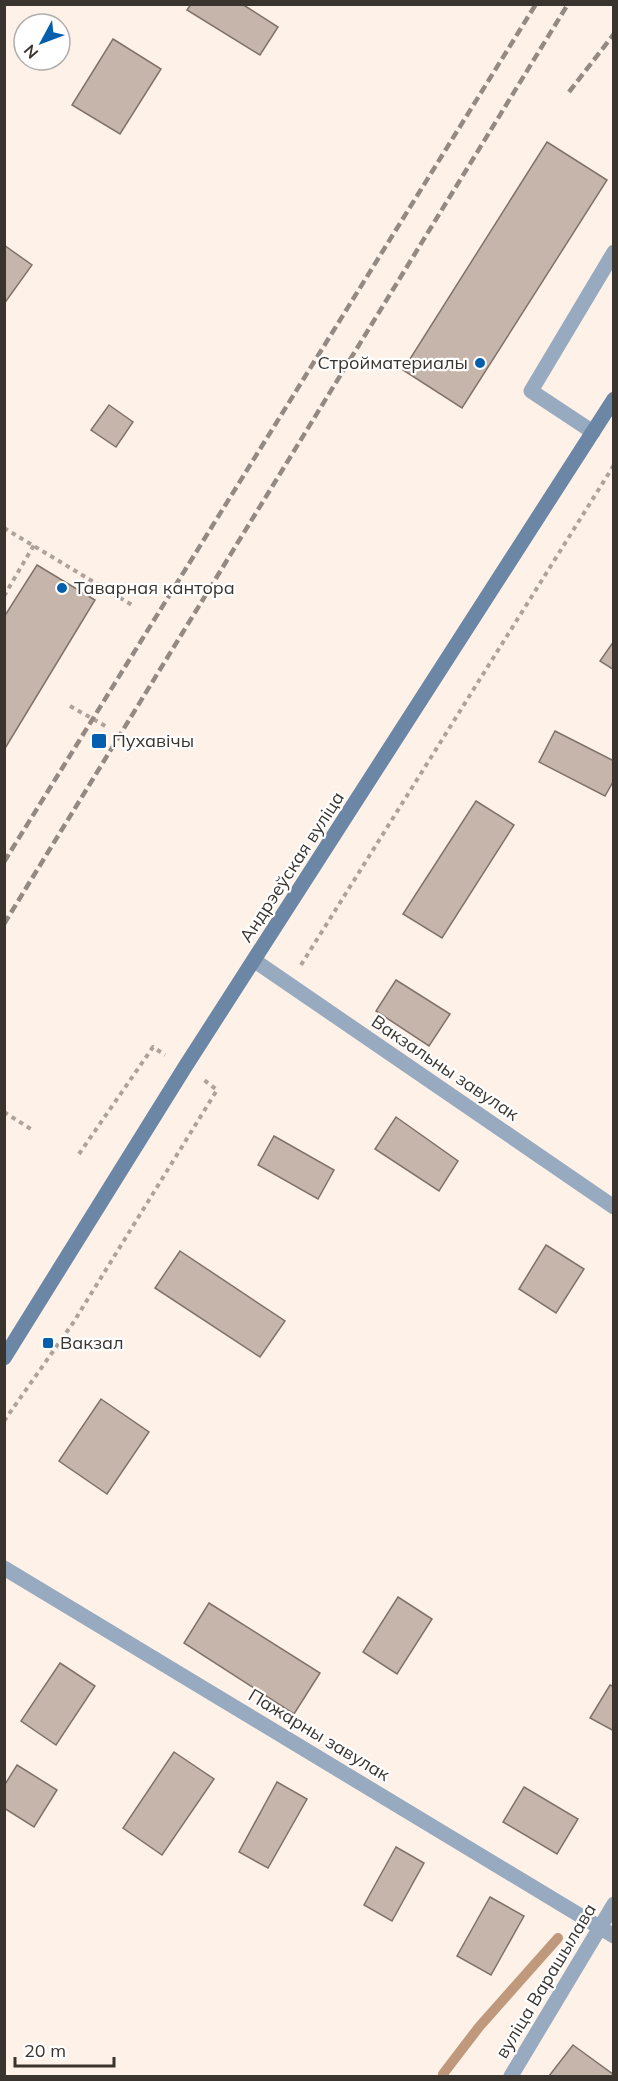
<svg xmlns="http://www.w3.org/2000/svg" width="618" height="2081" viewBox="0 0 618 2081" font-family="Mulish,sans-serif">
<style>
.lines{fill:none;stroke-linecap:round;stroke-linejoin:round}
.stream{stroke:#c0987b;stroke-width:10}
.building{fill:#c5b5ab;stroke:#807268;stroke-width:1.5}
.path{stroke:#ada39c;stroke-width:4;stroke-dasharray:4.5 4.5;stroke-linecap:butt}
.service{stroke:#98aabf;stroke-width:15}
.minor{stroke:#98aabf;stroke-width:15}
.secondary{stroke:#6c86a5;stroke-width:15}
.rail{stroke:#948a84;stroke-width:4.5;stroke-dasharray:9 4.5;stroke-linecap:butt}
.poi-dot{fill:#055fad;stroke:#fff;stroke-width:2}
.labels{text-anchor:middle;stroke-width:4.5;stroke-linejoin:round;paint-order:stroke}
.poi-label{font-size:18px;fill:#3a342f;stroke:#fff;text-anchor:start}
.street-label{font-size:18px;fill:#3a342f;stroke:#fff}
</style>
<rect width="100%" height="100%" fill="#fef1e8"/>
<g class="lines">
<path class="stream" d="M 443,2074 L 479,2027 L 558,1938"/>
</g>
<path class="building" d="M 191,4 L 242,4 L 278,27 L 260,55 L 187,10 Z
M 113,39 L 161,69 L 120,134 L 72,105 Z
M 547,142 L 607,180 L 462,408 L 403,370 Z
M 4,245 L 32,265 L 4,304 Z
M 109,405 L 133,422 L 116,447 L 91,430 Z
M 37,565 L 95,600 L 4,750 L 4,617 Z
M 614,641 L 614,670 L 600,661 Z
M 555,731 L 614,761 L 614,780 L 605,796 L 539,762 Z
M 476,801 L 514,825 L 442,938 L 403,914 Z
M 396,980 L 450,1014 L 429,1046 L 376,1011 Z
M 396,1117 L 458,1161 L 439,1191 L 375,1149 Z
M 274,1136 L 334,1170 L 318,1199 L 258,1165 Z
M 546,1245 L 584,1269 L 556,1313 L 519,1289 Z
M 180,1251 L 285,1321 L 260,1357 L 155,1288 Z
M 101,1399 L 149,1432 L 107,1494 L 59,1461 Z
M 398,1597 L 432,1619 L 397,1674 L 363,1652 Z
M 209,1603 L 320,1673 L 294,1714 L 184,1643 Z
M 60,1663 L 95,1686 L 56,1745 L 21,1721 Z
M 610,1685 L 614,1687 L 614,1731 L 590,1718 Z
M 174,1752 L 214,1779 L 162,1855 L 123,1828 Z
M 17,1765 L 57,1790 L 34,1827 L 4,1808 L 4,1786 Z
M 277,1782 L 307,1799 L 268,1868 L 239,1852 Z
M 524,1787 L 578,1819 L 557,1854 L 503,1822 Z
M 396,1847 L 424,1863 L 392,1921 L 364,1905 Z
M 490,1897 L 524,1916 L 491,1975 L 457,1956 Z
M 573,2045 L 614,2075 L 614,2076 L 549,2076 Z"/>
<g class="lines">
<path class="path" d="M 4,528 L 132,605
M 4,596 L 34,545
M 70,706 L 107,727
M 301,965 L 614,465
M 4,1112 L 34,1131
M 79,1154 L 153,1047 L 165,1055
M 4,1421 L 73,1323 L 217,1090 L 204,1080"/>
<path class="service" d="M 593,432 L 531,391 L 614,252"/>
<path class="minor" d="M 255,961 L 614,1207
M 4,1568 L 614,1936
M 511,2076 L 614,1904"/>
<path class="secondary" d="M 4,1358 L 185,1067 L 614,399"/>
<path class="rail" d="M 569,92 L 614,34
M 4,862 L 536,4
M 4,924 L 568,4"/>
</g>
<g class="poi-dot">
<circle cx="480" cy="363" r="6"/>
<circle cx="62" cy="588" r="6"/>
<rect x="91" y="733" width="16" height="16" rx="3"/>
<rect x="42" y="1337" width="12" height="12" rx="3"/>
</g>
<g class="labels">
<g class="poi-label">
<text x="468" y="369" text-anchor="end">Стройматериалы</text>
<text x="74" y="594">Таварная кантора</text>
<text x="112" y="747">Пухавічы</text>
<text x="60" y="1349">Вакзал</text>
</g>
<g class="street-label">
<text transform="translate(292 867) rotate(-57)" y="6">Андрэеўская вуліца</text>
<text transform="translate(445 1068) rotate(34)" y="6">Вакзальны завулак</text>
<text transform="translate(319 1735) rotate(31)" y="6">Пажарны завулак</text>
<text transform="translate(546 1981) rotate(-59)" y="6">вуліца Варашылава</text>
</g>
</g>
<rect width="618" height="2081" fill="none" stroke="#3a342f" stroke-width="12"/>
<g transform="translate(42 42) rotate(229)"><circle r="28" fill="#ffffff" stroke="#b0aeac" stroke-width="1.5"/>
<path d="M0-4.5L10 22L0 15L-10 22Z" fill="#055fad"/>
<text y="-9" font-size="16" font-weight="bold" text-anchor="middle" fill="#3a342f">N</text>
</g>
<path d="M15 2057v9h99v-9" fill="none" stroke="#3a342f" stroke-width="3"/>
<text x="24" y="2057" font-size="18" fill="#3a342f" stroke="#ffffff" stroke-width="4.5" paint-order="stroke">20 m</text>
</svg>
